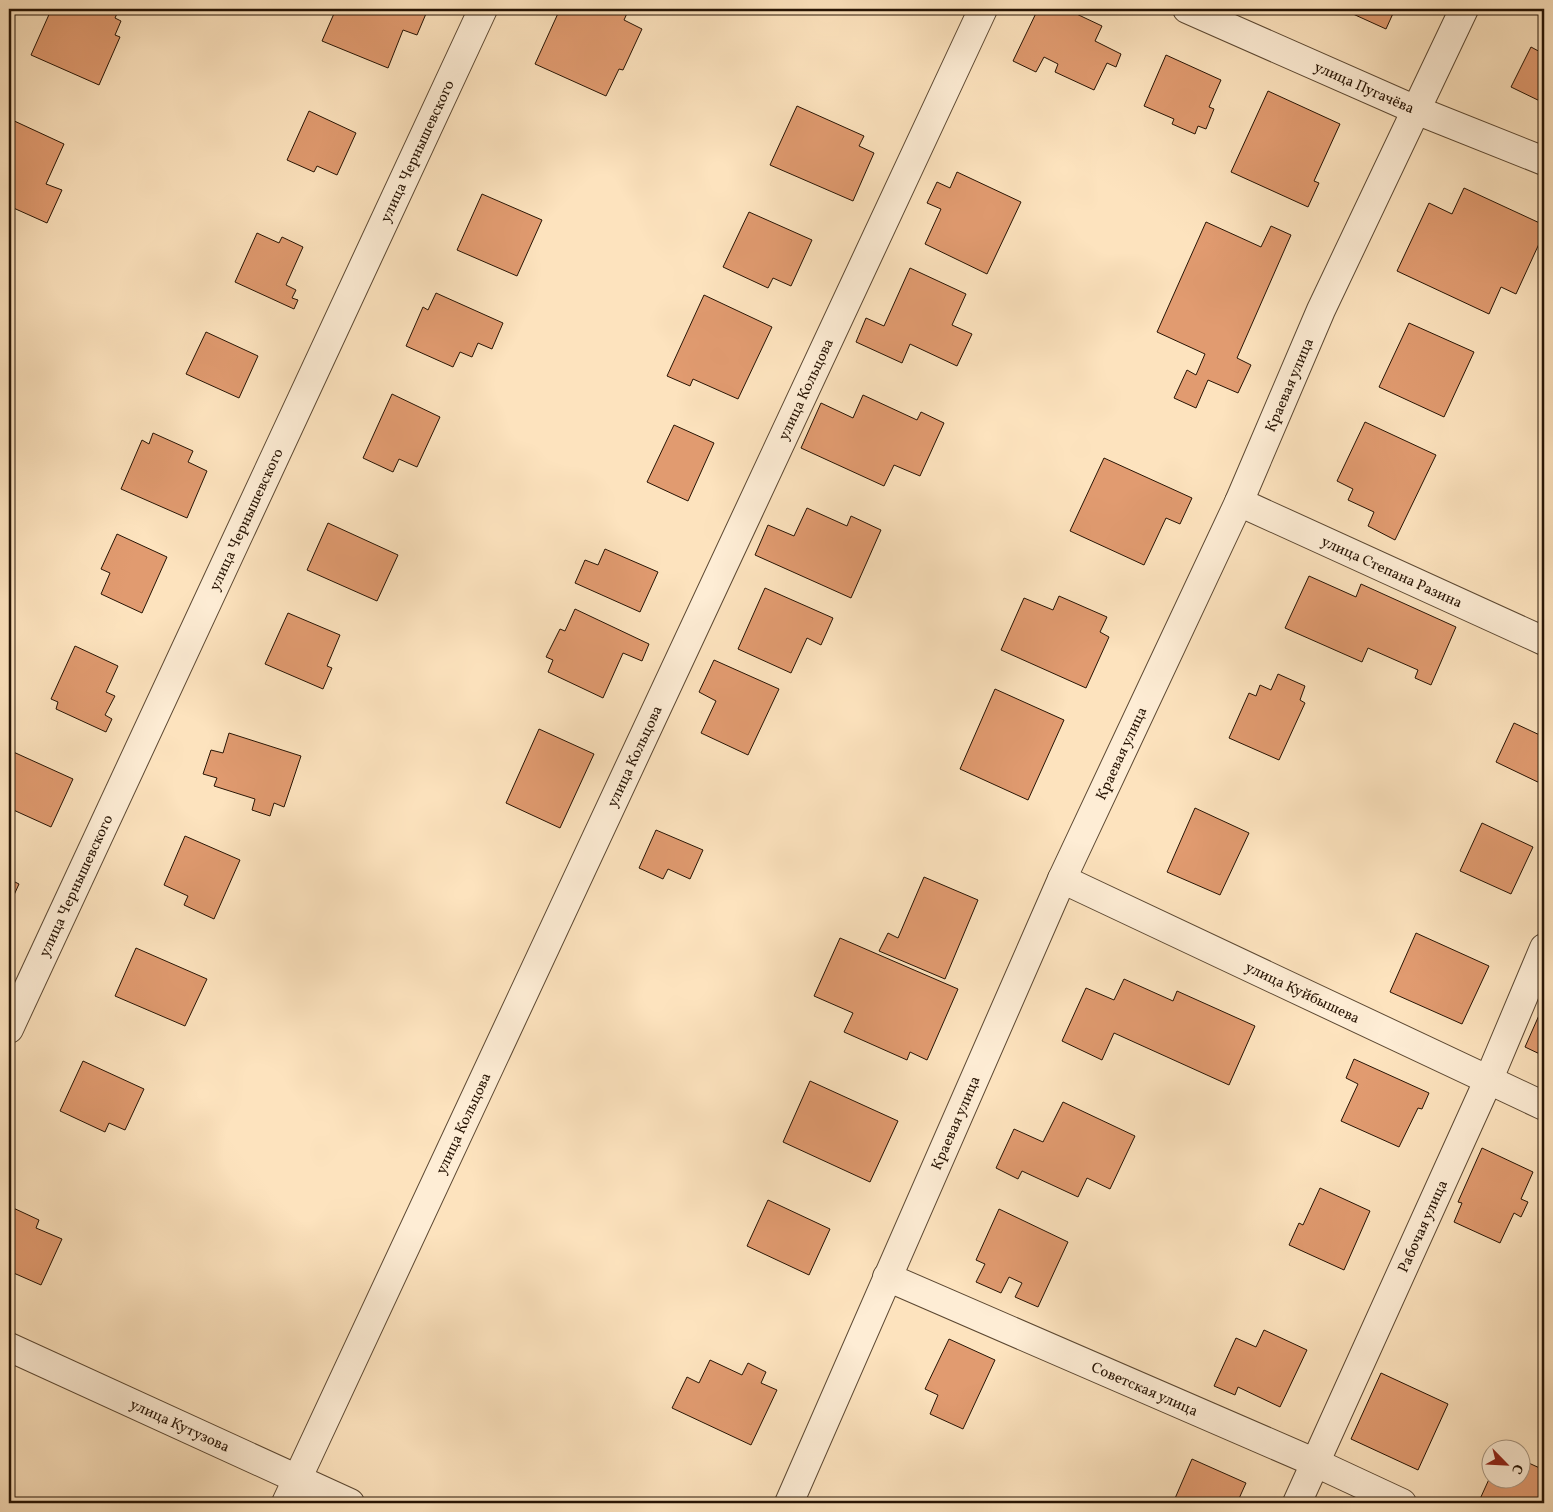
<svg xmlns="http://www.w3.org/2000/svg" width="1553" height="1512" viewBox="0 0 1553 1512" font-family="Vollkorn,serif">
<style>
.building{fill:#e19b70;stroke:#271404}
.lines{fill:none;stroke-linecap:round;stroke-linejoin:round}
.street-casing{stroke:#5c4832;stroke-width:30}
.street{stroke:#feedd5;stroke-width:28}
.labels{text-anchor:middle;stroke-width:4.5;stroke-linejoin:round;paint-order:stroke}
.street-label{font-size:15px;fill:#271404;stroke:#feedd5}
</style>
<rect width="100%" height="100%" fill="#fde3be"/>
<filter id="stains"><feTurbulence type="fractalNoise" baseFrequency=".004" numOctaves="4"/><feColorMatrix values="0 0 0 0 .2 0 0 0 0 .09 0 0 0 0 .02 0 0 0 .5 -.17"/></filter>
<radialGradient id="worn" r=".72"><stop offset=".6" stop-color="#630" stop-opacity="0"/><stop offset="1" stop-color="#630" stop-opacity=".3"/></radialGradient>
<path class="building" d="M 49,9 L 119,9 L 115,18 L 121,21 L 115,35 L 120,37 L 99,85 L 31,55 L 51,10 Z
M 336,9 L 428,9 L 417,35 L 403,30 L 388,68 L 322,41 Z
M 560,9 L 629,9 L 624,20 L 642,29 L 623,70 L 619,69 L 606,96 L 535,64 Z
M 1038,9 L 1066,9 L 1102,26 L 1095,41 L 1121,54 L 1116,67 L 1107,63 L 1094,90 L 1055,72 L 1058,64 L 1044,57 L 1036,72 L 1013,61 Z
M 1342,9 L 1395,9 L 1386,29 Z
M 1531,47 L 1544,54 L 1544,103 L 1511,87 Z
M 1166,55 L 1221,80 L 1209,107 L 1214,109 L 1206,129 L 1198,126 L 1195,134 L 1172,124 L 1174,119 L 1144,106 Z
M 1268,91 L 1340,124 L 1314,181 L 1319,183 L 1308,207 L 1231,172 Z
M 797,106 L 864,136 L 859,146 L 874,153 L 853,201 L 770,165 Z
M 309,111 L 356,133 L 337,175 L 317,166 L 314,172 L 287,160 Z
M 10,119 L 64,144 L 46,184 L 62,190 L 47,223 L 9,206 L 9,122 Z
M 957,172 L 1021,202 L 987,274 L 925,244 L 941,209 L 927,203 L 937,182 L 950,188 Z
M 1464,188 L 1544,225 L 1544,233 L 1516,294 L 1501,287 L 1489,314 L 1397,271 L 1429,203 L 1452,214 Z
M 482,194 L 542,220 L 517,276 L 457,250 Z
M 749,212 L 812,240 L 791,286 L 773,278 L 768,288 L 723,267 Z
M 1206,222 L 1261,247 L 1271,226 L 1291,235 L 1237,358 L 1251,365 L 1238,393 L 1208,380 L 1196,408 L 1174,398 L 1187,370 L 1196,375 L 1205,354 L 1157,332 Z
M 257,233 L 279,243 L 282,237 L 303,247 L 286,285 L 296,290 L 292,298 L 298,300 L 294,309 L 235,282 Z
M 910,268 L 966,294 L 952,325 L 972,334 L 957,366 L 910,344 L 902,363 L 856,342 L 866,318 L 884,326 Z
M 436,293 L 503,323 L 492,349 L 478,343 L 472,357 L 460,352 L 453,367 L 406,346 L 423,307 L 428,310 Z
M 704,295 L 772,327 L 738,399 L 693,379 L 690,386 L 667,376 Z
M 1409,323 L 1474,352 L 1444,417 L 1379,387 Z
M 206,332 L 258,356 L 239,398 L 186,374 Z
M 392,394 L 440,417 L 417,467 L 399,459 L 393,472 L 363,458 Z
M 863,395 L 917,420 L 921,412 L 944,423 L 920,476 L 894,465 L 884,486 L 801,448 L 821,403 L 853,418 Z
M 1365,422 L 1436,455 L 1395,540 L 1368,526 L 1374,512 L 1348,500 L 1353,489 L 1337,481 Z
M 674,425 L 714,443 L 688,501 L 647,482 Z
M 153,433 L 193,451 L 188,462 L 207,471 L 187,518 L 121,489 L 142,440 L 149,444 Z
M 1104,458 L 1192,498 L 1180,524 L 1166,518 L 1144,565 L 1070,531 Z
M 807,508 L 847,526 L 851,516 L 881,530 L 851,598 L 755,555 L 768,525 L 794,536 Z
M 328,523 L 398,555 L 377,601 L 307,570 Z
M 117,534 L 167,557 L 142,613 L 101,594 L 110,573 L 101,569 Z
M 605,549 L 658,572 L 640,612 L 575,583 L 585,560 L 598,565 Z
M 1309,576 L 1356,597 L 1361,584 L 1456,627 L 1431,685 L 1415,678 L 1418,670 L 1368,648 L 1362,662 L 1285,628 Z
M 765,588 L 833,618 L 821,645 L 807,638 L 791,673 L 738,649 Z
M 1059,596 L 1107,617 L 1100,632 L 1109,637 L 1086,688 L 1001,650 L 1024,598 L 1053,610 Z
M 575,609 L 649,644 L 642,661 L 623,653 L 603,698 L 548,672 L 553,660 L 546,657 L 560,629 L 565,631 Z
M 288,613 L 340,635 L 327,666 L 332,668 L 323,689 L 265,664 Z
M 75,646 L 118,666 L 106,692 L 115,696 L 105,715 L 112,719 L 106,732 L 56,709 L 58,702 L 51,699 Z
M 714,660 L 779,689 L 748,755 L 701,733 L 716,701 L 699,692 Z
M 1278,674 L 1305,686 L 1300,700 L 1305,703 L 1279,760 L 1229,738 L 1249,693 L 1256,696 L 1260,685 L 1271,690 Z
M 995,689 L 1064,720 L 1028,800 L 960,769 Z
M 1514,723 L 1544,737 L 1544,785 L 1496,762 Z
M 539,729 L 594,754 L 560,828 L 506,803 Z
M 229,733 L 301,756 L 284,807 L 274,803 L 270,816 L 252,810 L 255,799 L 214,786 L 217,778 L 203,774 L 211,750 L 223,753 Z
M 9,750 L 73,779 L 51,827 L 9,808 Z
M 1195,808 L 1249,833 L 1220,895 L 1167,872 Z
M 1482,823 L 1533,847 L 1511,894 L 1460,871 Z
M 656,830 L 703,850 L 690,879 L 668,869 L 663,879 L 639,868 Z
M 185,836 L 240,860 L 214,919 L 184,905 L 188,896 L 164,885 Z
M 924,877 L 978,900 L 945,979 L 879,951 L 888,933 L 898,938 Z
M 9,879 L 19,884 L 9,906 Z
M 1416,933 L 1489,966 L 1462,1024 L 1390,992 Z
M 840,938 L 958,989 L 927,1060 L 910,1052 L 907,1060 L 844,1032 L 853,1013 L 814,996 Z
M 136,948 L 207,979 L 185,1026 L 115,996 Z
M 1124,979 L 1173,1001 L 1177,991 L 1255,1026 L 1229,1085 L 1114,1033 L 1102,1060 L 1062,1041 L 1086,988 L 1114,1000 Z
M 1544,1004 L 1544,1056 L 1525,1047 Z
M 1354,1059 L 1429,1093 L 1422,1109 L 1418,1108 L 1399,1147 L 1341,1121 L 1358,1084 L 1346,1078 Z
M 83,1061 L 144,1089 L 125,1130 L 109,1123 L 105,1132 L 60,1111 Z
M 810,1081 L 898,1121 L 870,1182 L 783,1142 Z
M 1063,1102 L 1135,1136 L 1110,1189 L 1087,1178 L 1078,1197 L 1022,1171 L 1018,1179 L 996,1168 L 1014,1129 L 1043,1142 Z
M 1482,1148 L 1533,1172 L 1521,1199 L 1528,1202 L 1521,1217 L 1514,1213 L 1500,1243 L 1454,1222 L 1462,1203 L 1458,1202 Z
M 1320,1188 L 1370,1211 L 1344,1270 L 1289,1245 L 1299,1223 L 1303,1225 Z
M 768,1200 L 830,1229 L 809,1275 L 747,1246 Z
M 9,1206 L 39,1220 L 36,1228 L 62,1239 L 41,1285 L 9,1271 Z
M 999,1209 L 1068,1242 L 1038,1307 L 1015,1297 L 1022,1283 L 1009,1277 L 1001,1293 L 976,1282 L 985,1264 L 976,1260 Z
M 1264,1330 L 1307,1350 L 1280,1407 L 1238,1387 L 1235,1395 L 1214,1386 L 1236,1338 L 1256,1347 Z
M 949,1339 L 995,1360 L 963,1429 L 930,1414 L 938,1395 L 925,1389 Z
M 710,1360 L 742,1375 L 748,1363 L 766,1372 L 761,1383 L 777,1390 L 751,1445 L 672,1408 L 687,1377 L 699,1383 Z
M 1381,1373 L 1448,1404 L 1418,1470 L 1351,1439 Z
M 1192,1459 L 1246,1483 L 1237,1503 L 1173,1503 Z
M 1520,1459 L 1544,1470 L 1544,1503 L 1490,1503 L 1480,1499 L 1490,1477 L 1490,1480 L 1520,1480 Z"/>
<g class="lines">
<g class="street-casing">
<g id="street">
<path id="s1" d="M 1187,9 L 1416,110 L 1544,161"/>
<path id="s2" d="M 1239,502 L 1544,641"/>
<path id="s3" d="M 1062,879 L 1544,1106"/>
<path id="s4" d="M 9,1029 L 483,9"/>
<path id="s5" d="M 887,1277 L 1316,1463 L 1402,1503"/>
<path id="s6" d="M 9,1347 L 350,1503"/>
<path id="s7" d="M 286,1503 L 983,9"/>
<path id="s8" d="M 789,1503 L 1062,879 L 1239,502 L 1321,310 L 1464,9"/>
<path id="s9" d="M 1297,1503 L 1488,1081 L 1544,948"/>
</g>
</g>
<use href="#street" class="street"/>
</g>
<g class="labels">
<g class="street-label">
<text dy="5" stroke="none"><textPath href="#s1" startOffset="194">улица Пугачёва</textPath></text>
<text dy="5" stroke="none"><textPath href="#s4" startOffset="968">улица Чернышевского</textPath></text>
<text dy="5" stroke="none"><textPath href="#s8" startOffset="1225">Краевая улица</textPath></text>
<text dy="5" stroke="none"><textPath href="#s7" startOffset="1229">улица Кольцова</textPath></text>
<text dy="5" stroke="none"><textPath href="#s4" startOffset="562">улица Чернышевского</textPath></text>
<text dy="5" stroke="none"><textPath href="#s2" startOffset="168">улица Степана Разина</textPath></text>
<text dy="5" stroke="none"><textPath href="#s8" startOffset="820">Краевая улица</textPath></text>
<text dy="5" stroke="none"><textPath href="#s7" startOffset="824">улица Кольцова</textPath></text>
<text dy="5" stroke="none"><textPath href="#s4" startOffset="158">улица Чернышевского</textPath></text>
<text dy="5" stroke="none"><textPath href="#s3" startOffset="266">улица Куйбышева</textPath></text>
<text dy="5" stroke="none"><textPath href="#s7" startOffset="419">улица Кольцова</textPath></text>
<text dy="5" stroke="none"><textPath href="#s8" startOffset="415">Краевая улица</textPath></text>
<text dy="5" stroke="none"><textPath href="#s9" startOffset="304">Рабочая улица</textPath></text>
<text dy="5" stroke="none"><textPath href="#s5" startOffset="281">Советская улица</textPath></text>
<text dy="5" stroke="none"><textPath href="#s6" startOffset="188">улица Кутузова</textPath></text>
</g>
</g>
<rect width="1553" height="1512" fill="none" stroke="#fde3be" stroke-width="30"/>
<rect x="10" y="10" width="1533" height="1492" fill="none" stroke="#271404" stroke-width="2.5"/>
<rect x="15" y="15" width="1523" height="1482" fill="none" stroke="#271404"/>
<g transform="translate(1506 1464) rotate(114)"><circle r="24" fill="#feedd5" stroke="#a89681"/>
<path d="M0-4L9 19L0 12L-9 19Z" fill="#8f2418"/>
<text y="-8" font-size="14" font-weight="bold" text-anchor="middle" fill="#271404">С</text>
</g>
<rect width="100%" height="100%" filter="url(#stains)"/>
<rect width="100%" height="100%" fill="url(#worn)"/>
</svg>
